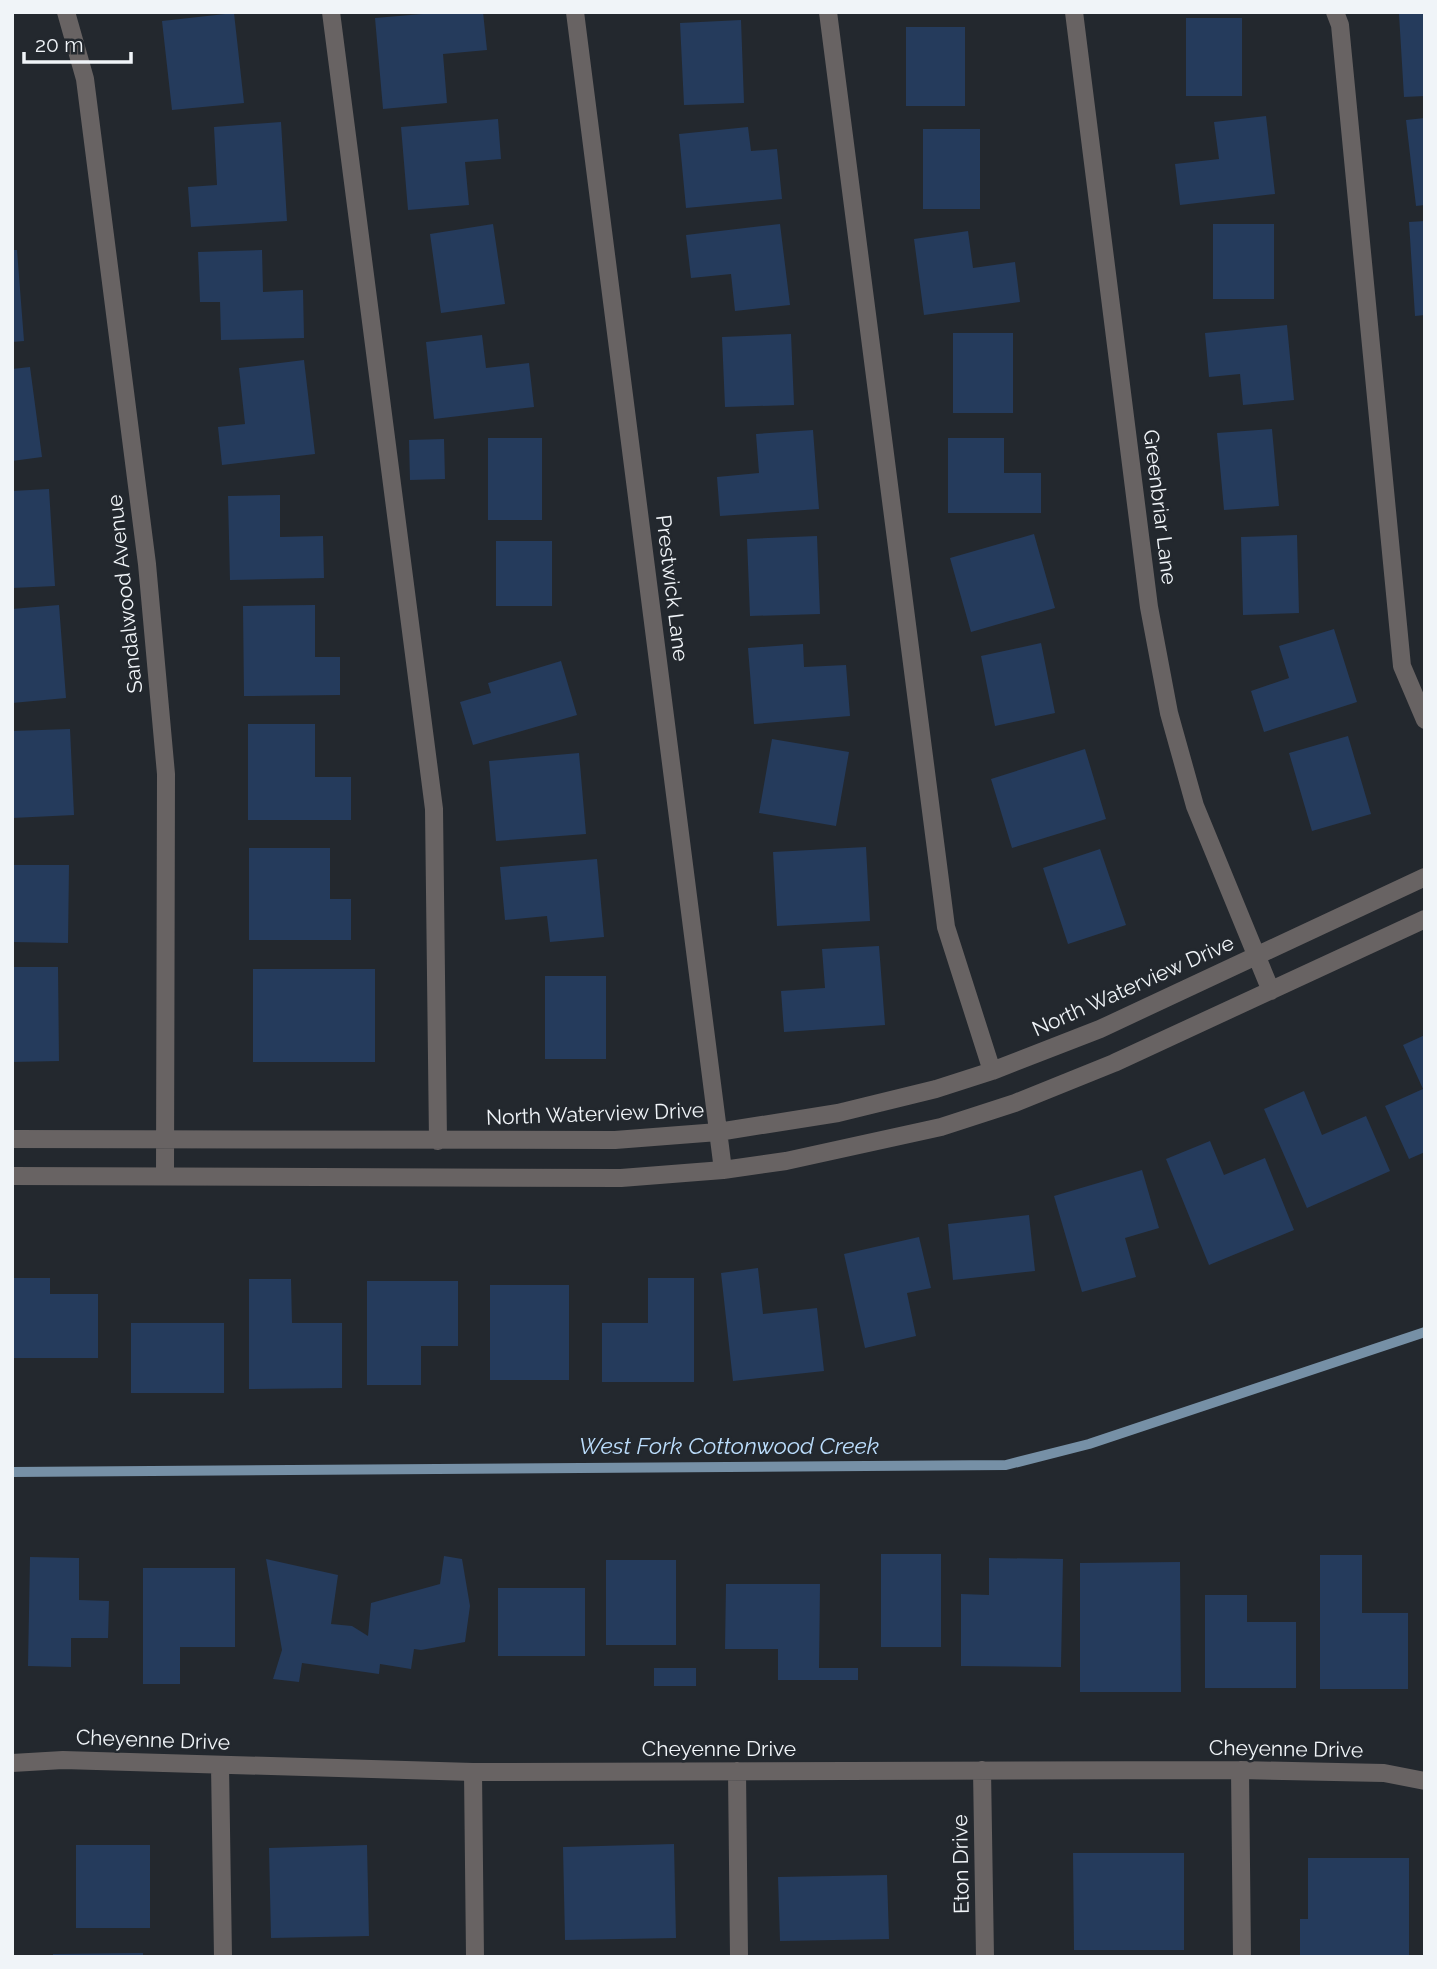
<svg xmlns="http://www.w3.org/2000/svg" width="1437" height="1969" viewBox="0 0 1437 1969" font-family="Raleway,sans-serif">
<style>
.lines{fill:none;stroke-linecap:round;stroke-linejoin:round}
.stream{stroke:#7690a6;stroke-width:10}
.building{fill:#253b5c}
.minor{stroke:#686363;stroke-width:18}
.labels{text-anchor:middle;stroke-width:5;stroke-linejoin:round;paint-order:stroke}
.street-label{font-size:21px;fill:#f0f4f8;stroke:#23282e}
.water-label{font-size:23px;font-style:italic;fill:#bbddfc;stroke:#23282e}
</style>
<rect width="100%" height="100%" fill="#23282e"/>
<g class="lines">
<path class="stream" d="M 12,1472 L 1006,1465 L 1089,1444 L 1425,1332"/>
</g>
<path class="building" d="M 446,12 L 483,12 L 487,50 L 443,54 L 447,103 L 383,109 L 375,18 Z
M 1425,12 L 1425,96 L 1404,97 L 1399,14 Z
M 234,13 L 244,103 L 172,110 L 162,21 Z
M 1186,18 L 1242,18 L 1242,96 L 1186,96 Z
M 741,20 L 744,103 L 684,105 L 680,23 Z
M 906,27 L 965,27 L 965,106 L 906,106 Z
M 1266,116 L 1275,194 L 1180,205 L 1175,164 L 1219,159 L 1214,122 Z
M 1425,118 L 1425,205 L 1416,206 L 1406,120 Z
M 498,119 L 501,159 L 465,162 L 469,205 L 408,210 L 401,127 Z
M 281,122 L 287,221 L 191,227 L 188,187 L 217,185 L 214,127 Z
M 748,127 L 751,151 L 777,149 L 782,199 L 686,208 L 679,134 Z
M 923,129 L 980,129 L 980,209 L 923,209 Z
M 1425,221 L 1425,315 L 1415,316 L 1409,222 Z
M 493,224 L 505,304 L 441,313 L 430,234 Z
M 780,224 L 790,305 L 735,311 L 731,274 L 691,278 L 686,235 Z
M 1213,224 L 1274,224 L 1274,299 L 1213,299 Z
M 968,231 L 973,268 L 1015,262 L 1020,302 L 924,315 L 914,239 Z
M 12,250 L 17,250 L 24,341 L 12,342 Z
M 262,250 L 263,292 L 303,290 L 304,338 L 221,340 L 220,302 L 200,302 L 198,252 Z
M 1287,325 L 1294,400 L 1243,405 L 1240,374 L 1209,377 L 1205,333 Z
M 953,333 L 1013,333 L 1013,413 L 953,413 Z
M 791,334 L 794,405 L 725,407 L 722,337 Z
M 482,335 L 486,368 L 529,363 L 534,407 L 434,419 L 426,342 Z
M 304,360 L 315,454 L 222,465 L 218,427 L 245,424 L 239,368 Z
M 30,367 L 42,457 L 12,461 L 12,369 Z
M 1272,429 L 1279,506 L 1224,510 L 1217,433 Z
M 813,430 L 819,509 L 720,516 L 717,477 L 759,473 L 756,434 Z
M 488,438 L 542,438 L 542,520 L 488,520 Z
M 948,438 L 1004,438 L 1004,473 L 1041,473 L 1041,513 L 948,513 Z
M 444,439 L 445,479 L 410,480 L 409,440 Z
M 49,489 L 55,586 L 12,588 L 12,491 Z
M 280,495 L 280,537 L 323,536 L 324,578 L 230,580 L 228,496 Z
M 1034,534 L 1055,608 L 971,632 L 950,558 Z
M 1297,535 L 1299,613 L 1243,615 L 1241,537 Z
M 817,536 L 820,614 L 750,616 L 747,539 Z
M 496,541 L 552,541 L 552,606 L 496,606 Z
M 59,605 L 66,698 L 12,703 L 12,609 Z
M 315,605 L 315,657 L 340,657 L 340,695 L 244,696 L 243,606 Z
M 1334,629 L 1357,702 L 1264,732 L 1251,691 L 1289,678 L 1279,646 Z
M 1041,643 L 1055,713 L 995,726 L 981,656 Z
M 803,644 L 804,667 L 846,665 L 850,716 L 754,724 L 748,648 Z
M 561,661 L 577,715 L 473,745 L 460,702 L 491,693 L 488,683 Z
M 248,724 L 315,724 L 315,777 L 351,777 L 351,820 L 248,820 Z
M 70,729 L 74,815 L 12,818 L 12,731 Z
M 1348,736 L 1371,814 L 1312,831 L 1289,753 Z
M 772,739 L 849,752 L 836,826 L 759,813 Z
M 1085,749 L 1106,819 L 1012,848 L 991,779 Z
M 579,753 L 586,834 L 496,841 L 489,761 Z
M 866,847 L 870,921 L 777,926 L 773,852 Z
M 249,848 L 330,848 L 330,899 L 351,899 L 351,940 L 249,940 Z
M 1100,849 L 1126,925 L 1068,944 L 1043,868 Z
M 597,859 L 604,937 L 550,942 L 547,916 L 505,920 L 500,867 Z
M 12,865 L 69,865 L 68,943 L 12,942 Z
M 879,946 L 885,1025 L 784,1032 L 781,991 L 825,988 L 822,949 Z
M 12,967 L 58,967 L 59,1061 L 12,1062 Z
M 253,969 L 375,969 L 375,1062 L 253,1062 Z
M 545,976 L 606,976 L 606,1059 L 545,1059 Z
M 1425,1035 L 1425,1152 L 1409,1159 L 1385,1106 L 1423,1089 L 1403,1045 Z
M 1304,1091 L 1322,1135 L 1366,1116 L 1390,1171 L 1307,1208 L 1264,1109 Z
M 1210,1141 L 1224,1175 L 1265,1158 L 1294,1230 L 1209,1265 L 1166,1159 Z
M 1142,1170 L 1159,1228 L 1125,1238 L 1136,1277 L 1082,1292 L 1054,1196 Z
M 1029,1215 L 1035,1271 L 953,1280 L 948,1224 Z
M 919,1237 L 931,1288 L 907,1293 L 916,1336 L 865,1348 L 844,1254 Z
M 758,1268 L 763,1314 L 817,1308 L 824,1371 L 733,1381 L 721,1273 Z
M 12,1278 L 50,1278 L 50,1294 L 98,1294 L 98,1358 L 12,1358 Z
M 648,1278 L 694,1278 L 694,1382 L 602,1382 L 602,1323 L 648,1323 Z
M 249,1279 L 291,1279 L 292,1323 L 342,1323 L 342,1388 L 249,1389 Z
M 367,1281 L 458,1281 L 458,1346 L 421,1346 L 421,1385 L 367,1385 Z
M 490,1285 L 569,1285 L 569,1380 L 490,1380 Z
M 131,1323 L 224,1323 L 224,1393 L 131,1393 Z
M 881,1554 L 941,1554 L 941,1647 L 881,1647 Z
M 1320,1555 L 1362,1555 L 1362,1613 L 1408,1613 L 1408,1689 L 1320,1689 Z
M 444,1556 L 462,1559 L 470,1606 L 465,1642 L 421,1650 L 414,1649 L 411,1669 L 380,1664 L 379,1674 L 302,1663 L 299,1682 L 273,1679 L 282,1650 L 266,1559 L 338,1575 L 331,1624 L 352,1626 L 368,1636 L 371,1603 L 440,1584 Z
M 30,1557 L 79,1558 L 79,1600 L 109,1601 L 108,1638 L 71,1638 L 71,1667 L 28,1666 Z
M 989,1558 L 1063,1559 L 1061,1667 L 961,1666 L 961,1594 L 989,1595 Z
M 606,1560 L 676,1560 L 676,1645 L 606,1645 Z
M 1180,1562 L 1181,1692 L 1080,1692 L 1080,1563 Z
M 143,1568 L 235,1568 L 235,1647 L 180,1647 L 180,1684 L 143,1684 Z
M 726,1584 L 820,1584 L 819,1668 L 858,1668 L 858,1680 L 778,1680 L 778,1649 L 725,1649 Z
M 498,1588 L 585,1588 L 585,1656 L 498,1656 Z
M 1205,1595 L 1247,1595 L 1247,1622 L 1296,1622 L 1296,1688 L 1205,1688 Z
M 654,1668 L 696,1668 L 696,1686 L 654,1686 Z
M 674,1844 L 676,1938 L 565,1940 L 563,1847 Z
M 76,1845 L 150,1845 L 150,1928 L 76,1928 Z
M 367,1845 L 369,1936 L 271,1938 L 269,1848 Z
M 1073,1853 L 1184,1853 L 1184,1950 L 1074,1950 Z
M 1308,1858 L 1409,1858 L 1409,1957 L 1300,1957 L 1300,1919 L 1308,1919 Z
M 887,1875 L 889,1939 L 780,1941 L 778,1877 Z
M 143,1953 L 143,1957 L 53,1957 L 53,1954 Z"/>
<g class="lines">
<path class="minor" d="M 66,12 L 85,79 L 147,564 L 166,774 L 165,1176
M 331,12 L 434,809 L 438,1141
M 575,12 L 723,1170
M 828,12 L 946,927 L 992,1071
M 1074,12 L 1149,607 L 1169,713 L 1195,806 L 1271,991
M 1335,12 L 1340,25 L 1402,666 L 1425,720
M 12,1139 L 615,1140 L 718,1132 L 838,1113 L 936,1089 L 992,1071 L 1100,1029 L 1425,877
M 12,1176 L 621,1178 L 723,1170 L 786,1161 L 941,1127 L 1015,1103 L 1114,1063 L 1425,919
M 12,1763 L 63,1760 L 473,1772 L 1240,1770 L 1384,1773 L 1425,1781
M 220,1765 L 223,1957
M 982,1770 L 985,1957
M 1240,1770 L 1242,1957
M 737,1771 L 739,1957
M 473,1772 L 475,1957"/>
</g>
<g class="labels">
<g class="street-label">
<text transform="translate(1160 507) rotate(83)" y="7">Greenbriar Lane</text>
<text transform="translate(672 588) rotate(83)" y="7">Prestwick Lane</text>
<text transform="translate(125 594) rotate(-96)" y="7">Sandalwood Avenue</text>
<text transform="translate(1133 986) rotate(-24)" y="7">North Waterview Drive</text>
<text transform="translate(595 1114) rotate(-2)" y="7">North Waterview Drive</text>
<text transform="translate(153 1740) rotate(2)" y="7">Cheyenne Drive</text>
<text x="719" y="1756">Cheyenne Drive</text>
<text transform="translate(1286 1749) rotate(1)" y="7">Cheyenne Drive</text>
<text transform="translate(961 1864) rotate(-91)" y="7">Eton Drive</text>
</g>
<g class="water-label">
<text x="729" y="1454">West Fork Cottonwood Creek</text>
</g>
</g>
<rect width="1437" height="1969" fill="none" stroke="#f0f4f8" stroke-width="28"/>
<path d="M24 52v10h107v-10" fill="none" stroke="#f0f4f8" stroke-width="3.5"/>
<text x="35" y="52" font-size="21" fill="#f0f4f8" stroke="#23282e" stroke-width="5" paint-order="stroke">20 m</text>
</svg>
